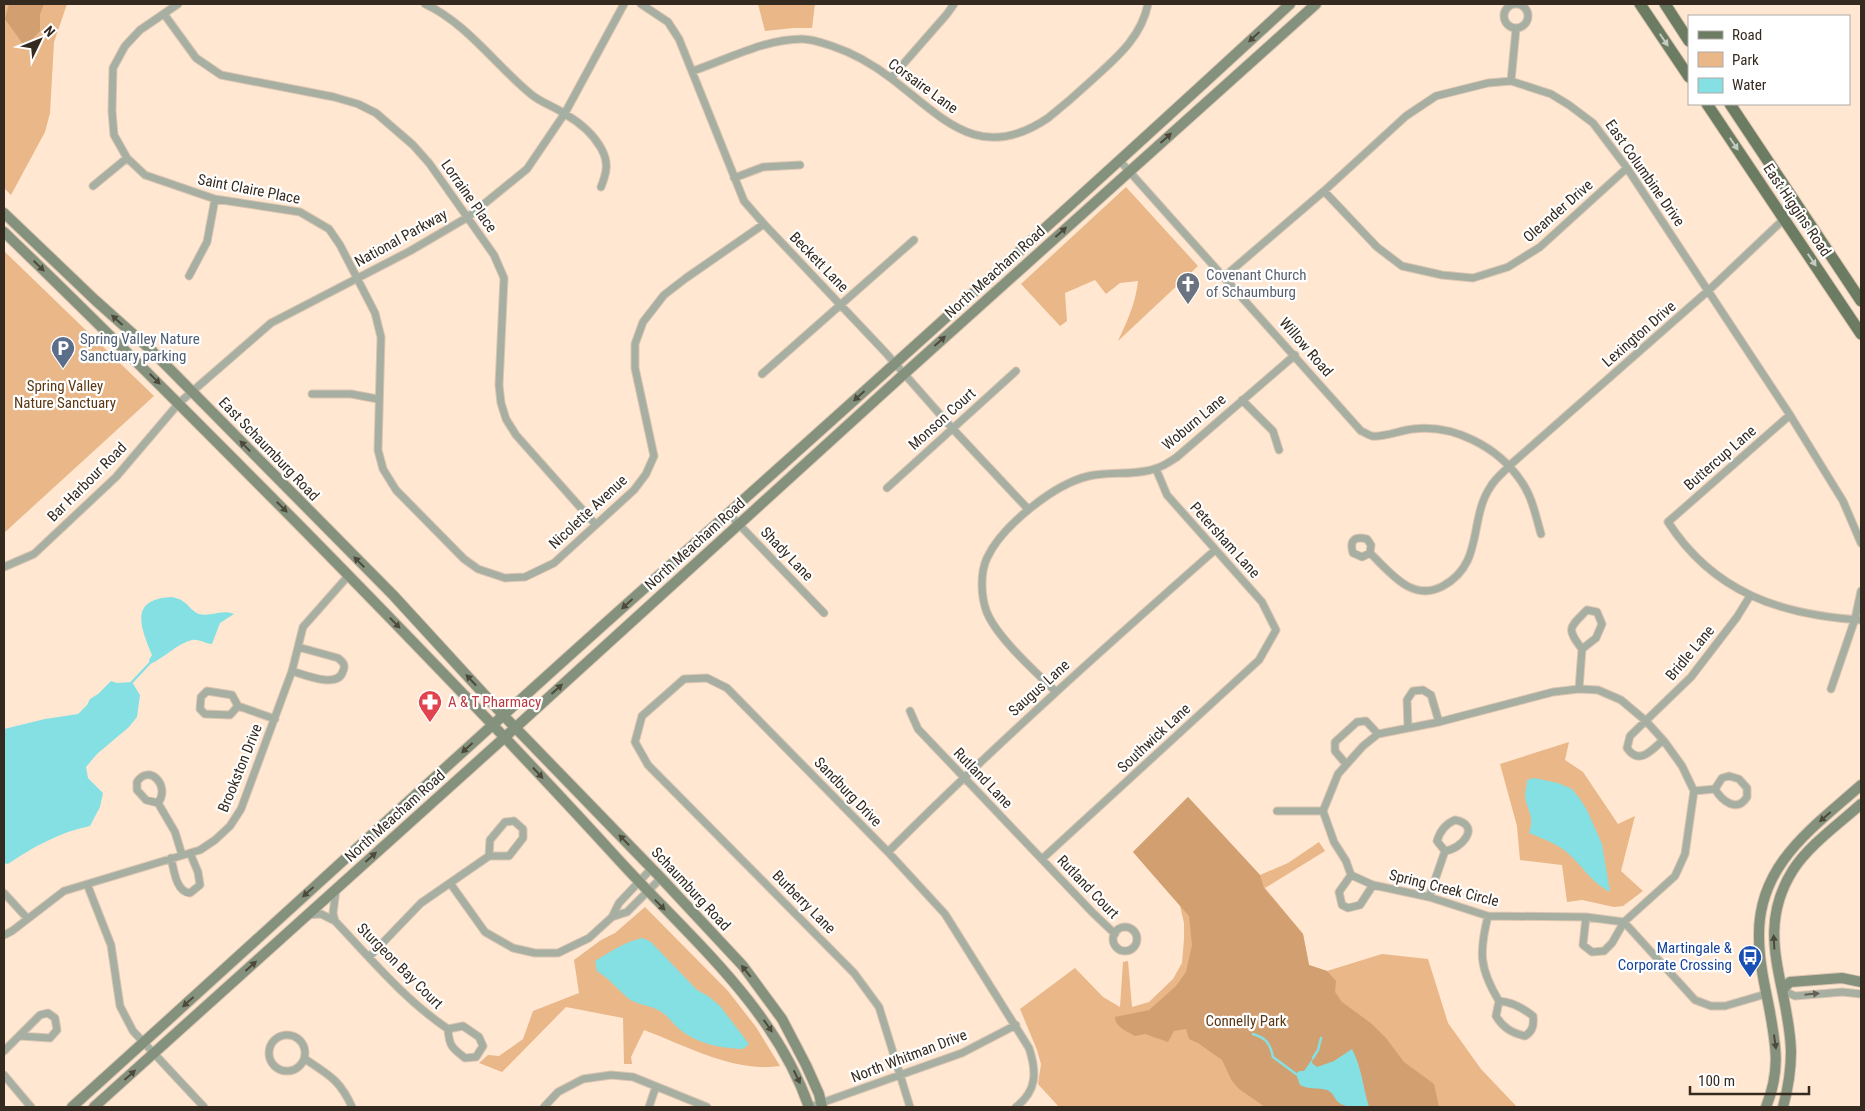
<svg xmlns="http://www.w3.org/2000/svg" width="1865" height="1111" viewBox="0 0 1865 1111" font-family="'Roboto Condensed',sans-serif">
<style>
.green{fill:#e9b788}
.forest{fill:#d29f70}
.water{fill:#85e0e4}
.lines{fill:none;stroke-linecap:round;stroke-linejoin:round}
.stream{stroke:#85e0e4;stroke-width:2.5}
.street-casing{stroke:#dbc5b1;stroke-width:9}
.secondary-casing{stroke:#dbc5b1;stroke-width:12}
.primary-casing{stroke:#dbc5b1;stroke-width:13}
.street{stroke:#a6afa1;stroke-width:7}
.secondary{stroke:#84917d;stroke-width:10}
.primary{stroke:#6c7c63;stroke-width:11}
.oneway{fill:#4d493b}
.oneway2{fill:#c4cbc1}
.oneway3{fill:#625f53}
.labels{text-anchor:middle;stroke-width:4.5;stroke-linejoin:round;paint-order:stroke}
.street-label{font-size:15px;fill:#352a1f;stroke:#fff}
.worship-label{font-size:15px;fill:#5b616d;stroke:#fff;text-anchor:start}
.service-label{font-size:15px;fill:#4e5e75;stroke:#fff;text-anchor:start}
.park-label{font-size:15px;fill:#5b3813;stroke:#fff}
.health-label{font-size:15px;fill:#be3a42;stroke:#fff;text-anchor:start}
.transit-label{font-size:15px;fill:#164399;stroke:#fff;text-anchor:end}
</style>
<rect width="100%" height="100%" fill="#ffe7d1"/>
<path class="green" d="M 4,4 L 67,4 L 54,42 L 50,113 L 45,132 L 11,195 L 4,188 Z
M 758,4 L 815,4 L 812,28 L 793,28 L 765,31 Z
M 1126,187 L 1198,266 L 1118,341 C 1127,322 1136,302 1138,281 L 1120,283 L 1106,294 L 1095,280 L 1065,293 L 1067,321 L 1060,326 L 1021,284 Z
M 4,251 L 154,396 L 4,533 Z
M 1569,742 L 1565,760 L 1583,772 L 1618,824 L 1635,816 L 1621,871 L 1643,891 L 1623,906 L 1614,907 L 1582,900 L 1567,902 L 1562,865 L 1520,860 L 1517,826 L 1500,764 Z
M 1188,797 L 1260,875 L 1288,863 L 1319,842 L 1325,851 L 1265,888 L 1303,934 L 1309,965 L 1327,971 L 1382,954 L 1428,959 L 1448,1023 L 1481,1069 L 1517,1107 L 1059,1107 L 1038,1084 L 1041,1064 L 1037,1050 L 1020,1009 L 1075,968 L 1103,997 L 1120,1007 L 1123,962 L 1128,961 L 1132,1007 L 1149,1002 L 1173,979 L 1182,963 L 1184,939 L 1184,923 L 1180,906 L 1133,852 Z
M 645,907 L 728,991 L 756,1027 L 780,1066 C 736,1073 686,1046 644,1030 L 631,1057 L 632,1064 L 624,1064 L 623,1018 L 566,1007 L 502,1072 L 479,1063 L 488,1055 L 499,1056 L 523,1039 L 533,1011 L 579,993 L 574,960 L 601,940 L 615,933 Z"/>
<path class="forest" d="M 9,4 L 44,4 L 40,14 L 40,31 L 25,47 L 5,19 Z
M 1188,797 L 1260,875 L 1264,888 L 1303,934 L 1309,965 L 1327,971 L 1336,981 L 1335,992 L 1342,1002 L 1372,1024 L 1386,1038 L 1404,1062 L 1434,1084 L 1439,1107 L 1265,1107 L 1239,1089 L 1232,1081 L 1222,1060 L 1198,1043 L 1189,1039 L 1186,1029 L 1174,1031 L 1168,1042 L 1145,1034 L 1135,1036 C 1127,1031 1115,1027 1115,1017 L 1149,1010 L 1176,986 L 1186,972 L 1192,945 L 1189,916 L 1133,852 Z"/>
<path class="water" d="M 172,597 C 188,600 189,610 199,614 C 210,617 223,609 234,614 L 220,623 L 212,644 C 205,644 200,639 192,640 C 178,643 163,659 150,664 L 149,660 L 152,655 C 140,626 129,599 172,597 Z
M 111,681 L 117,683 L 132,682 L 140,695 L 137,717 L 129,727 L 97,754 L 86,767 L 88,778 L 103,793 L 100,807 L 90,826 C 60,832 33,847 8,864 L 4,863 L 4,729 L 45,719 L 78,714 L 87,705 L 90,699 L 98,694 Z
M 1534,778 L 1558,783 L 1572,789 L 1580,799 L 1587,810 L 1602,844 L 1610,892 C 1590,882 1581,863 1564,850 C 1553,842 1541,838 1529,833 C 1535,815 1527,812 1525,796 C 1525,792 1527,785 1527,780 Z
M 643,938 L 651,942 L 697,990 L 708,996 L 720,1006 L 749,1044 L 743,1049 C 720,1048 697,1044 678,1028 C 671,1021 667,1015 658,1010 C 649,1005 638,1005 629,999 C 618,990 610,979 597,971 L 595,961 C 610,952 626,941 643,938 Z
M 1352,1049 C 1362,1068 1363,1088 1369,1107 C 1358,1107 1347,1109 1338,1102 C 1334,1098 1333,1092 1327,1090 C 1318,1087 1309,1090 1300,1085 L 1296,1074 L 1299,1071 L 1304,1071 L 1313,1058 L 1312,1063 L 1317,1067 L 1334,1061 Z"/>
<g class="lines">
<path class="stream" d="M 132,682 L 150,663
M 1253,1034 C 1266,1038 1270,1043 1273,1057 L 1296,1074
M 1313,1058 L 1318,1050 L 1321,1038"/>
<g class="street-casing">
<path id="street" d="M1504 16a12 12 0 1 1 24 0a12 12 0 1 1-24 0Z
M 178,4 L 140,30 L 125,46 L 113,68 L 112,111 L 114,135 L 127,158 L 145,175 L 215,199 L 300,212 L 329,229 L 340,245 L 375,313 L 381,337 L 378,450 L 383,469 L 396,490 L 464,559 L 478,569 L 505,578 L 525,577 L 554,563 L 634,490 L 646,474 L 654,456 L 635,368 L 635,344 L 643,322 L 664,295 L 686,278 L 764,224
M 425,4 C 468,24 496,66 532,95 C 542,103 555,107 565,114 C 579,122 593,134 601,148 C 609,162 607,172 601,187
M 641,4 L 668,22 L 679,39 L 744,201 L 764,224 L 885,352 L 952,428 L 1028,509
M 164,14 L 196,58 L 221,75 L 334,97 L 358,104 L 376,113 L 413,145 L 429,163 L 494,255 L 504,278 L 499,385 L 501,403 L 506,419 L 516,435 L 596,525
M 693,71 C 728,59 765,39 802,39 C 812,39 823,43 832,46 C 853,53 874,65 892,79 C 944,119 980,164 1048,118 C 1063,106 1078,93 1092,80 C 1116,58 1141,38 1148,4
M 891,78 L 947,14 L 954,4
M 1511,81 L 1516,29
M 1120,161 L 1361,431 C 1364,432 1368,435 1372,436 C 1381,438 1402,430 1413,429 C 1454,424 1498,447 1521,481 C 1532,496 1536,517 1541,534
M 734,178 L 763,167 L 800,165
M 93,186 L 127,158
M 1324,191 L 1377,247 L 1402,266 L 1442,275 L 1473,278 L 1508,267 L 1540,247 L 1627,168
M 189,276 L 207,242 L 215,199
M 1225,276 L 1324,191 L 1406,116 L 1436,96 L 1488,83 L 1511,81 L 1551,94 L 1569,105 L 1593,123 L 1627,168 L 1790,415 L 1843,501 L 1861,543
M 762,374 L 914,240
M 312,394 L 351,394 L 378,399
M 1242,400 L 1273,431 L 1279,450
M 1790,415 L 1668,522 C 1714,593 1781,615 1861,620
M 887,488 L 1016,371
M 729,514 L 824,613
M 1370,553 L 1362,557 L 1353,553 C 1349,540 1355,536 1367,539 L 1371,545 L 1370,553 C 1390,572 1412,603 1443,586 C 1485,563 1468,519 1491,486 C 1495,479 1503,473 1509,466 L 1709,290 L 1784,219
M 4,567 L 34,554 L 116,477 L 179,403 L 271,323 L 410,251 L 468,217 L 527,169 L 565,113 L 624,4
M 292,671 C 305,675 338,689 343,671 C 346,665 343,662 338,658 L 298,647
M 1579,689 L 1598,690 L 1621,700 L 1646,721 L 1664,741 L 1682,766 L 1694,791 L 1685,854 L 1675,876 L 1624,922 L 1586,917 L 1488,916 L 1429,897 L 1373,885 L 1351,875 L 1346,861 L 1334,842 L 1323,811 L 1338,774 L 1363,746 L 1378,734 L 1439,722 L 1553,692 Z
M 1579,689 L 1582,649 C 1566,628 1569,628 1587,610 L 1597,612 L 1602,624 L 1596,638 L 1582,649
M 1831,689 L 1855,619 L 1861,591
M 1055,691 C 1035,671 995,636 986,610 C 981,595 980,573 987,558 C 1002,526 1054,484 1089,476 C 1110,471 1136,476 1157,468 C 1164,466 1171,461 1177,457 L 1295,355
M 238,706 L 230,715 L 205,714 L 200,709 L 201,697 L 207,691 L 232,695 L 238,706 L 275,719
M 910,711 L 918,729 L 1092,912 L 1115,934
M 1408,727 L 1407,700 L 1413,691 L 1423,690 L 1431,695 L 1439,722
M 1663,740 C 1652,750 1639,766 1627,748 L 1630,736 L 1691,677 L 1737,617 L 1750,596
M 1346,764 L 1335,751 L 1335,742 L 1357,722 L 1366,721 L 1378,734
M 1729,776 L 1739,779 L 1747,788 L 1747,797 C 1737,813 1722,801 1715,789 L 1722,778 Z
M 1694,791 L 1715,789
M 158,803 C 171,786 149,763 137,782 L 137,790 L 146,800 L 158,803 L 175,832 L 182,855
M 1277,811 L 1323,811
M 1455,820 C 1482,825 1462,849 1445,851 L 1437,841 C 1440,831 1445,824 1455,820 Z
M 514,821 L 523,829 L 523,838 L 509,856 L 489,856 L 490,840 L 505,822 Z
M 888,852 C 993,747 1104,648 1215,550
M 171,858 C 174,870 176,892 190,893 L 200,885 L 198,872 L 190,853
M 1042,859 L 1259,660 L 1276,630 L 1262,602 L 1167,495 L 1156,469
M 1351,875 L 1339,892 L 1342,905 L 1348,908 L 1360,905 L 1373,885
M 450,883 L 485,932 L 513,948 L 535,953 L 558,953 L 589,938 L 612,917 L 627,912 L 661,878
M 87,884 L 111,945 L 120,1006 L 133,1031 L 204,1107
M 4,893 L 27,918
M 1429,897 L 1445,851
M 307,915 L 321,914 L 335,921 C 370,958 405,1000 448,1029 C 449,1046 452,1048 465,1058 L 476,1057 L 483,1046 L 479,1037 L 463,1026 L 448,1029
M 1488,916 C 1479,952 1479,968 1499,1001
M 612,917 L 619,903 L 651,869
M 1586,917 L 1583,945 L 1592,952 L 1604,951 L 1612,943 L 1624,922 L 1695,1000 L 1711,1006 L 1725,1006 L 1766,994
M 335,921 L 333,913 L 336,890
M1113 939a12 12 0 1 1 24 0a12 12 0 1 1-24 0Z
M 4,935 L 12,931 L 64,891 L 200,850 L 215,840 L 230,826 L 241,809 L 292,671 L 303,627 L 349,575
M 369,957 L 421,903 L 489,856
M 1782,990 L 1795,996 L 1842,992 L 1861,994
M 1499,1001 C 1512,1002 1523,1008 1533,1016 C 1534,1025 1533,1031 1525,1036 C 1512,1033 1503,1028 1496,1016 Z
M269 1053a18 18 0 1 1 36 0a18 18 0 1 1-36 0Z
M 4,1051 L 40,1015 L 48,1013 L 55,1018 L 57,1030 L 50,1038 L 20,1036
M 305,1059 C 329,1075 340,1080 352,1107
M 4,1075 L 31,1107
M 544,1107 L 558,1092 L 583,1079 L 611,1075 L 633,1077 L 707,1107
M 649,1107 L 656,1086
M 810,1107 L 962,1053 L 1016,1025
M 910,1107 L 879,1007 L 854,973 L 648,765 L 635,742 L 642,716 L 684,679 L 707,678 L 727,688 L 888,852 L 945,914 L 1029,1048 C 1037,1072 1037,1091 1016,1107"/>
</g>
<g class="secondary-casing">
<path id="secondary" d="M 4,213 L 95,300 L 151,350 L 393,595 L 504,716 L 661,878 L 743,966 L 782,1019 L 806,1065 L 819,1094 L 822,1107
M 4,232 C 106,330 206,431 306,532 C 411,639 516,747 617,858 C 687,935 774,1006 809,1107
M 1782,990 L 1790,982 L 1842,978 L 1861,982
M 72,1107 C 264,934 454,758 647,586 C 863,393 1078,200 1290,4
M 94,1107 L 505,737 L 904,374 L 1316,4
M 1766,1107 C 1781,1069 1776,1046 1769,1007 C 1764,983 1759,960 1759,936 C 1758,864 1813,828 1861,785
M 1783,1107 C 1788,1089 1791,1071 1791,1051 C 1789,985 1753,933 1793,870 C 1809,845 1839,824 1861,804"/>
</g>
<g class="primary-casing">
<path id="primary" d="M 1640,4 L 1689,77
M 1665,4 L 1689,41
M 1707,104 L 1861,334
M 1730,104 L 1861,301"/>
</g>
<use href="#street" class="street"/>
<use href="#secondary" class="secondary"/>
<use href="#primary" class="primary"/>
</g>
<defs><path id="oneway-solid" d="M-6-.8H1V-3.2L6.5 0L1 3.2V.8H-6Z" transform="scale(1.25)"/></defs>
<g class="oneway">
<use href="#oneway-solid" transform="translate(1254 37) rotate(137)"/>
<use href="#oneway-solid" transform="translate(1166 138) rotate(-42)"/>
<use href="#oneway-solid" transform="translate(1061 232) rotate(-42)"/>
<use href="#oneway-solid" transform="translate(39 266) rotate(44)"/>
<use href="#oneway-solid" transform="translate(117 320) rotate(-138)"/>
<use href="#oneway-solid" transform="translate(940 341) rotate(-42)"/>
<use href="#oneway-solid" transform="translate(155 379) rotate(45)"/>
<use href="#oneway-solid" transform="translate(859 396) rotate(138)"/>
<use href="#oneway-solid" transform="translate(245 446) rotate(-134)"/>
<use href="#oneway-solid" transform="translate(282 507) rotate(45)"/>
<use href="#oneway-solid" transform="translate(359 562) rotate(-135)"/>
<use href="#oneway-solid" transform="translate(627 604) rotate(138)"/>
<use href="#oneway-solid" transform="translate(395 623) rotate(46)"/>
<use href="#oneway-solid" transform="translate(471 680) rotate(-133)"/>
<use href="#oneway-solid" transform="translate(557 689) rotate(-42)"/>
<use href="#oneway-solid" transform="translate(467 748) rotate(138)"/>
<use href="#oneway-solid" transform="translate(538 773) rotate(47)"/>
<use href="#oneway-solid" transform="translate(1825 817) rotate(139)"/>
<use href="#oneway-solid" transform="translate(624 840) rotate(-134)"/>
<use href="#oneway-solid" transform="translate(371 857) rotate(-42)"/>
<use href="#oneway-solid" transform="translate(308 892) rotate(138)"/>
<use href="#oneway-solid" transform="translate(660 905) rotate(46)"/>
<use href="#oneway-solid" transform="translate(1774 942) rotate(-93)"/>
<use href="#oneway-solid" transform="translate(251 966) rotate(-42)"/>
<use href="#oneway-solid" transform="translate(746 971) rotate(-129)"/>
<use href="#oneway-solid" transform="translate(188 1002) rotate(138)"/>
<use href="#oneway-solid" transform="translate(768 1026) rotate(55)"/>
<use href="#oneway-solid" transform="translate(1775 1042) rotate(82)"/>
<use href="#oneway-solid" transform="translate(130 1075) rotate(-42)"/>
<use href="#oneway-solid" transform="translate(797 1077) rotate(64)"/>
</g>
<g class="oneway2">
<use href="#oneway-solid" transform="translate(1664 40) rotate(56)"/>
<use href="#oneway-solid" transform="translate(1734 144) rotate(56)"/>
<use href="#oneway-solid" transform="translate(1812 260) rotate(56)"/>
</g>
<use class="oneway3" href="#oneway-solid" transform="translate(1812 994) rotate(-6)"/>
<defs>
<g id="church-pin" transform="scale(1.25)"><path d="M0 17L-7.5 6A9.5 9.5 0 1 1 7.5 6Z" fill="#6b7280" stroke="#fff"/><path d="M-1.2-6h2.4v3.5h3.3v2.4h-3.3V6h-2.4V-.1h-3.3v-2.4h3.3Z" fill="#fff"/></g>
<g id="parking-pin" transform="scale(1.25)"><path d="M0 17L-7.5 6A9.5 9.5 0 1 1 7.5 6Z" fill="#5c6f8a" stroke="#fff"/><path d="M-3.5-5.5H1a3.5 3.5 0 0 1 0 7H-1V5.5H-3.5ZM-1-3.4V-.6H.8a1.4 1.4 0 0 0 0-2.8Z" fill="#fff"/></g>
<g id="pharmacy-pin" transform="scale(1.25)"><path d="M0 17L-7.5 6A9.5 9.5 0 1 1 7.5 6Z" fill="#e0444e" stroke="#fff"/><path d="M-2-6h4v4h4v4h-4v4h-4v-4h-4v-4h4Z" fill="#fff"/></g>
<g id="bus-pin" transform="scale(1.25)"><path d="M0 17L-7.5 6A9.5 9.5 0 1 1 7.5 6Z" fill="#1a4fb4" stroke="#fff"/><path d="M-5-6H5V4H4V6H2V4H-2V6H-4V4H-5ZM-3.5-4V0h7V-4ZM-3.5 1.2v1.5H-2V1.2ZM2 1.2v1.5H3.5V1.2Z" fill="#fff"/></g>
</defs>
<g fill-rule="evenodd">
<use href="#church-pin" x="1188" y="284"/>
<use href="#parking-pin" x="63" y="348"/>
<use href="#pharmacy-pin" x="430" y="702"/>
<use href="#bus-pin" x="1750" y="957"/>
</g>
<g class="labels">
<g class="street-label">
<text transform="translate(923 86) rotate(36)" y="5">Corsaire Lane</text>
<text transform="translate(1645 173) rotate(55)" y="5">East Columbine Drive</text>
<text transform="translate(249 189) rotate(11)" y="5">Saint Claire Place</text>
<text transform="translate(469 196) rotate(55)" y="5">Lorraine Place</text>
<text transform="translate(1797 210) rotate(56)" y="5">East Higgins Road</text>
<text transform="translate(1558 211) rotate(-41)" y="5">Oleander Drive</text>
<text transform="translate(401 238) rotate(-29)" y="5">National Parkway</text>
<text transform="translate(819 262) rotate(46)" y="5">Beckett Lane</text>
<text transform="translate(995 272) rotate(-42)" y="5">North Meacham Road</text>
<text transform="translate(1639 334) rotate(-41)" y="5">Lexington Drive</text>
<text transform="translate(1306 347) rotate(49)" y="5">Willow Road</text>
<text transform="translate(942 419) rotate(-42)" y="5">Monson Court</text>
<text transform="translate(1194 422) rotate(-40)" y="5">Woburn Lane</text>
<text transform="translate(269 449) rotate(46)" y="5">East Schaumburg Road</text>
<text transform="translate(1720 458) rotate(-41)" y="5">Buttercup Lane</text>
<text transform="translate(87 482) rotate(-45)" y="5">Bar Harbour Road</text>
<text transform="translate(588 512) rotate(-43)" y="5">Nicolette Avenue</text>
<text transform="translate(1225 540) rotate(48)" y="5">Petersham Lane</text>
<text transform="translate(695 544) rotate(-42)" y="5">North Meacham Road</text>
<text transform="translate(787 554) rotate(46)" y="5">Shady Lane</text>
<text transform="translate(1690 653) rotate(-50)" y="5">Bridle Lane</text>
<text transform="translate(1039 688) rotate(-42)" y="5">Saugus Lane</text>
<text transform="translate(1154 738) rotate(-43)" y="5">Southwick Lane</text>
<text transform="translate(240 768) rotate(-68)" y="5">Brookston Drive</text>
<text transform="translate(983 778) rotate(46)" y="5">Rutland Lane</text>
<text transform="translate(848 792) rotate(46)" y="5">Sandburg Drive</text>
<text transform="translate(395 816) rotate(-42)" y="5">North Meacham Road</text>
<text transform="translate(1088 887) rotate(46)" y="5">Rutland Court</text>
<text transform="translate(1444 888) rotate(14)" y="5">Spring Creek Circle</text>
<text transform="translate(691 889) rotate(47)" y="5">Schaumburg Road</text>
<text transform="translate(804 902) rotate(45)" y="5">Burberry Lane</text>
<text transform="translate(400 966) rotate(45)" y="5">Sturgeon Bay Court</text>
<text transform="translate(909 1056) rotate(-21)" y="5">North Whitman Drive</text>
</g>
<g class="worship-label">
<text x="1206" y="280">Covenant Church<tspan x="1206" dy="17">of Schaumburg</tspan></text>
</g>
<g class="service-label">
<text x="80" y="344">Spring Valley Nature<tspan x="80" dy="17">Sanctuary parking</tspan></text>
</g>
<g class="park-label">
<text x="65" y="391">Spring Valley<tspan x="65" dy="17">Nature Sanctuary</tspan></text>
<text x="1246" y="1026">Connelly Park</text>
</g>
<g class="health-label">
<text x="448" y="707">A &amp; T Pharmacy</text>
</g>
<g class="transit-label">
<text x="1732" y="953">Martingale &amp;<tspan x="1732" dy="17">Corporate Crossing</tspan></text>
</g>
</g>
<rect width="1865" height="1111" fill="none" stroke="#352a1f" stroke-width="10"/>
<rect x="1688" y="15" width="162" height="90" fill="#ffffff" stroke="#aeaaa5"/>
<rect x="1698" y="31" width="25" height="8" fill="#6c7c63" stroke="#aeaaa5"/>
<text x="1732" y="40" font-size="15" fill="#352a1f">Road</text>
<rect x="1698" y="52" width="25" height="15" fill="#e9b788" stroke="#aeaaa5"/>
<text x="1732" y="65" font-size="15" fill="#352a1f">Park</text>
<rect x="1698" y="78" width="25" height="15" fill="#85e0e4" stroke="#aeaaa5"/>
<text x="1732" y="90" font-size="15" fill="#352a1f">Water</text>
<g transform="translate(40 40) rotate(47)" stroke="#ffffff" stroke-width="4" paint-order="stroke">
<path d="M0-4L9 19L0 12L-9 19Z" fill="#352a1f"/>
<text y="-8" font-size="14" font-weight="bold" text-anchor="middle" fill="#352a1f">N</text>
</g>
<path d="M1690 1086v8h119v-8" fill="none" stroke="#352a1f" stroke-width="2.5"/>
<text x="1698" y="1086" font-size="15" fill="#352a1f" stroke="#ffffff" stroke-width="4" paint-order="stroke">100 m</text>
</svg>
